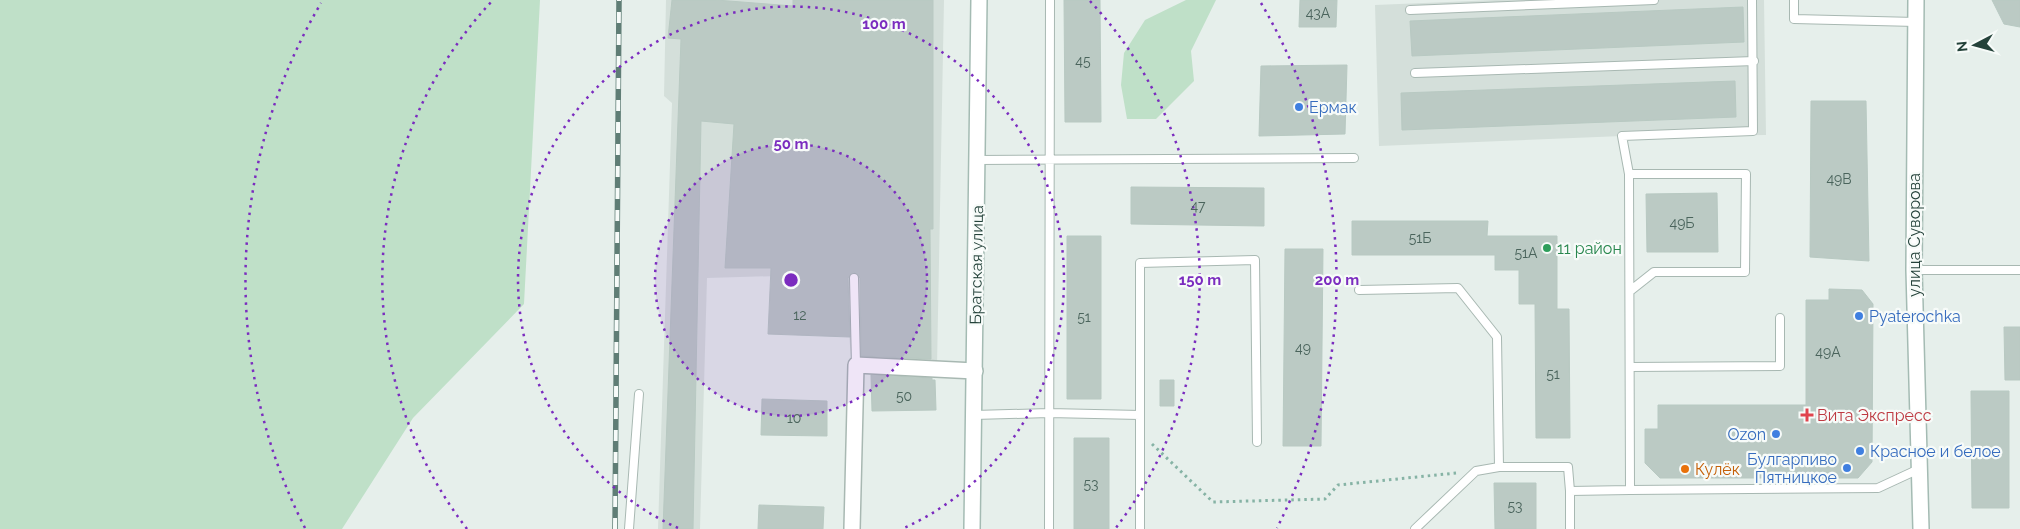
<svg xmlns="http://www.w3.org/2000/svg" width="2020" height="529" viewBox="0 0 2020 529" font-family="Raleway,sans-serif">
<style>
.built{fill:#d4dfda}
.green{fill:#bfe0c8}
.building{fill:#bbcac4;stroke:#b8c9c2}
.lines{fill:none;stroke-linecap:round;stroke-linejoin:round}
.lane-casing{stroke:#a8b8b2;stroke-width:10}
.street-casing{stroke:#a8b8b2;stroke-width:18}
.secondary-casing{stroke:#a4bbb3;stroke-width:18}
.path{stroke:#86b3a5;stroke-width:3;stroke-dasharray:2.5 4;stroke-linecap:butt}
.lane{stroke:#fff;stroke-width:8}
.street{stroke:#fff;stroke-width:15}
.secondary{stroke:#fff;stroke-width:15}
.rail-casing{stroke:#5f7d75;stroke-width:5.5}
.rail{stroke:#f7fbf9;stroke-width:4;stroke-dasharray:11;stroke-linecap:butt}
.ring{fill:none;stroke:#7b2cbf;stroke-width:2.5;stroke-dasharray:2.5 5}
.shop-dot{fill:#3f7fe0;stroke:#f7fbf9;stroke-width:2}
.leisure-dot{fill:#2e9e5b;stroke:#f7fbf9;stroke-width:2}
.health-dot{fill:#e0444e;stroke:#f7fbf9;stroke-width:2}
.food-dot{fill:#e8710a;stroke:#f7fbf9;stroke-width:2}
.labels{text-anchor:middle;stroke-width:4.5;stroke-linejoin:round;paint-order:stroke}
.number-label{font-size:14px;fill:#4a645c}
.shop-label{font-size:16px;fill:#366cbe;stroke:#f7fbf9;text-anchor:start}
.street-label{font-size:16px;fill:#24423a;stroke:#f7fbf9}
.leisure-label{font-size:16px;fill:#27864d;stroke:#f7fbf9;text-anchor:start}
.health-label{font-size:16px;fill:#be3a42;stroke:#f7fbf9;text-anchor:start}
.food-label{font-size:16px;fill:#c56008;stroke:#f7fbf9;text-anchor:start}
.centre{fill:#7b2cbf;stroke:#f7fbf9;stroke-width:2.5}
.ring-label{font-size:15px;text-anchor:middle;font-weight:bold;fill:#7b2cbf;stroke:#f7fbf9;stroke-width:4.5;stroke-linejoin:round;paint-order:stroke}
</style>
<rect width="100%" height="100%" fill="#e6efeb"/>
<path class="built" d="M 666,0 L 944,0 L 937,366 L 851,360 L 845,274 L 707,278 L 700,529 L 658,529 L 672,103 L 664,96 Z
M 1496,0 L 1764,0 L 1766,135 L 1622,136 L 1379,146 L 1375,5 Z"/>
<path class="green" d="M 0,0 L 540,0 L 524,304 L 413,418 L 342,529 L 0,529 Z
M 1186,0 L 1216,0 L 1191,51 L 1194,81 L 1156,119 L 1127,119 L 1121,85 L 1124,53 L 1145,20 Z"/>
<path class="building" d="M 672,0 L 716,0 L 793,6 L 793,0 L 933,0 L 933,229 L 930,229 L 931,359 L 861,356 L 860,278 L 854,272 L 851,274 L 848,278 L 850,337 L 768,334 L 771,268 L 725,268 L 734,124 L 701,121 L 693,529 L 663,529 L 681,39 L 668,38 Z
M 1064,0 L 1100,0 L 1101,122 L 1065,122 Z
M 1300,0 L 1337,0 L 1336,27 L 1299,27 Z
M 1992,0 L 2020,0 L 2020,27 L 2004,24 Z
M 1743,7 L 1744,42 L 1412,56 L 1410,21 Z
M 1347,65 L 1345,134 L 1259,136 L 1261,66 Z
M 1735,81 L 1736,117 L 1402,130 L 1401,93 Z
M 1811,101 L 1866,101 L 1869,261 L 1810,257 Z
M 1131,187 L 1264,188 L 1264,226 L 1131,224 Z
M 1717,193 L 1718,252 L 1647,252 L 1646,194 Z
M 1352,221 L 1488,221 L 1487,236 L 1557,236 L 1557,309 L 1569,309 L 1570,438 L 1536,438 L 1535,304 L 1519,304 L 1519,270 L 1495,270 L 1495,255 L 1352,255 Z
M 1067,236 L 1101,236 L 1101,399 L 1067,399 Z
M 1285,249 L 1323,249 L 1321,446 L 1283,446 Z
M 1829,289 L 1862,290 L 1873,304 L 1872,462 L 1858,478 L 1660,478 L 1645,463 L 1645,429 L 1658,429 L 1658,405 L 1806,405 L 1806,300 L 1829,300 Z
M 2004,327 L 2020,327 L 2020,380 L 2005,380 Z
M 871,375 L 932,378 L 932,380 L 935,380 L 936,410 L 872,411 Z
M 1160,380 L 1174,380 L 1174,406 L 1160,406 Z
M 1971,391 L 2009,391 L 2009,508 L 1972,508 Z
M 762,399 L 827,401 L 827,436 L 761,435 Z
M 1074,438 L 1109,438 L 1109,529 L 1074,529 Z
M 1494,483 L 1536,483 L 1536,529 L 1495,529 Z
M 759,505 L 824,507 L 823,529 L 758,529 Z"/>
<g class="lines">
<g class="lane-casing">
<path id="lane" d="M 1794,0 L 1794,19 L 1916,22
M 1410,10 L 1654,0
M 1415,73 L 1754,61
M 977,160 L 1354,158
M 1629,174 L 1746,174 L 1745,272 L 1654,272 L 1630,291
M 1914,270 L 2020,270
M 854,278 L 856,365
M 1359,290 L 1458,288 L 1497,337 L 1499,467 L 1476,471 L 1415,529
M 1630,367 L 1780,366 L 1780,318
M 974,415 L 1049,413 L 1140,415 L 1140,529
M 1140,415 L 1140,263 L 1255,260 L 1257,442
M 1499,467 L 1568,467 L 1570,491
M 1630,490 L 1878,488 L 1919,469
M 629,529 L 639,394
M 1049,529 L 1050,0
M 1570,529 L 1570,491 L 1630,490 L 1629,174 L 1622,136 L 1753,131 L 1752,0"/>
</g>
<g class="street-casing">
<path id="street" d="M 852,529 L 856,365 L 975,371"/>
</g>
<g class="secondary-casing">
<path id="secondary" d="M 1916,0 L 1914,270 L 1921,529
M 972,529 L 979,0"/>
</g>
<path class="path" d="M 1152,444 L 1213,502 L 1325,499 L 1338,485 L 1456,473"/>
<use href="#lane" class="lane"/>
<use href="#street" class="street"/>
<use href="#secondary" class="secondary"/>
<g class="rail-casing">
<path id="rail" d="M 615,529 L 619,0"/>
</g>
<use href="#rail" class="rail"/>
</g>
<circle cx="791" cy="280" r="136" fill="#7b2cbf" fill-opacity=".12"/>
<g class="ring">
<circle cx="791" cy="280" r="136"/>
<path d="M678 528A273 273 0 1 1 904 528"/>
<path d="M467 529A409 409 0 0 1 492 1M1090 1A409 409 0 0 1 1115 529"/>
<path d="M305 528A546 546 0 0 1 321 3M1261 3A546 546 0 0 1 1277 528"/>
</g>
<g class="shop-dot">
<circle cx="1299" cy="107" r="5"/>
<circle cx="1859" cy="316" r="5"/>
<circle cx="1776" cy="434" r="5"/>
<circle cx="1860" cy="451" r="5"/>
<circle cx="1847" cy="468" r="5"/>
</g>
<circle class="leisure-dot" cx="1547" cy="248" r="5"/>
<path class="health-dot" d="M1804.5 407.5h5v5h5v5h-5v5h-5v-5h-5v-5h5z"/>
<circle class="food-dot" cx="1685" cy="469" r="5"/>
<g class="labels">
<g class="number-label">
<text x="1318" y="18">43А</text>
<text x="1083" y="66">45</text>
<text x="1839" y="184">49В</text>
<text x="1198" y="211">47</text>
<text x="1682" y="228">49Б</text>
<text x="1420" y="243">51Б</text>
<text x="1526" y="258">51А</text>
<text x="800" y="320">12</text>
<text x="1084" y="322">51</text>
<text x="1303" y="353">49</text>
<text x="1828" y="357">49А</text>
<text x="1553" y="379">51</text>
<text x="904" y="401">50</text>
<text x="794" y="423">10</text>
<text x="1091" y="489">53</text>
<text x="1515" y="511">53</text>
</g>
<g class="shop-label">
<text x="1309" y="113">Ермак</text>
<text x="1869" y="322">Pyaterochka</text>
<text x="1766" y="440" text-anchor="end">Ozon</text>
<text x="1870" y="457">Красное и белое</text>
<text x="1837" y="465" text-anchor="end">Булгарпиво<tspan x="1837" dy="18">Пятницкое</tspan></text>
</g>
<g class="street-label">
<text transform="translate(1914 235) rotate(-90)" y="6">улица Суворова</text>
<text transform="translate(976 265) rotate(-89)" y="6">Братская улица</text>
</g>
<g class="leisure-label">
<text x="1557" y="254">11 район</text>
</g>
<g class="health-label">
<text x="1817" y="421">Вита Экспресс</text>
</g>
<g class="food-label">
<text x="1695" y="475">Кулёк</text>
</g>
</g>
<circle cx="791" cy="280" r="8" class="centre"/>
<g class="ring-label">
<text x="884" y="29">100 m</text>
<text x="791" y="149">50 m</text>
<text x="1200" y="285">150 m</text>
<text x="1337" y="285">200 m</text>
</g>
<g transform="translate(1975 45) rotate(264)" stroke="#f7fbf9" stroke-width="4" paint-order="stroke">
<path d="M0-4L9 19L0 12L-9 19Z" fill="#24423a"/>
<text y="-8" font-size="14" font-weight="bold" text-anchor="middle" fill="#24423a">N</text>
</g>
</svg>
